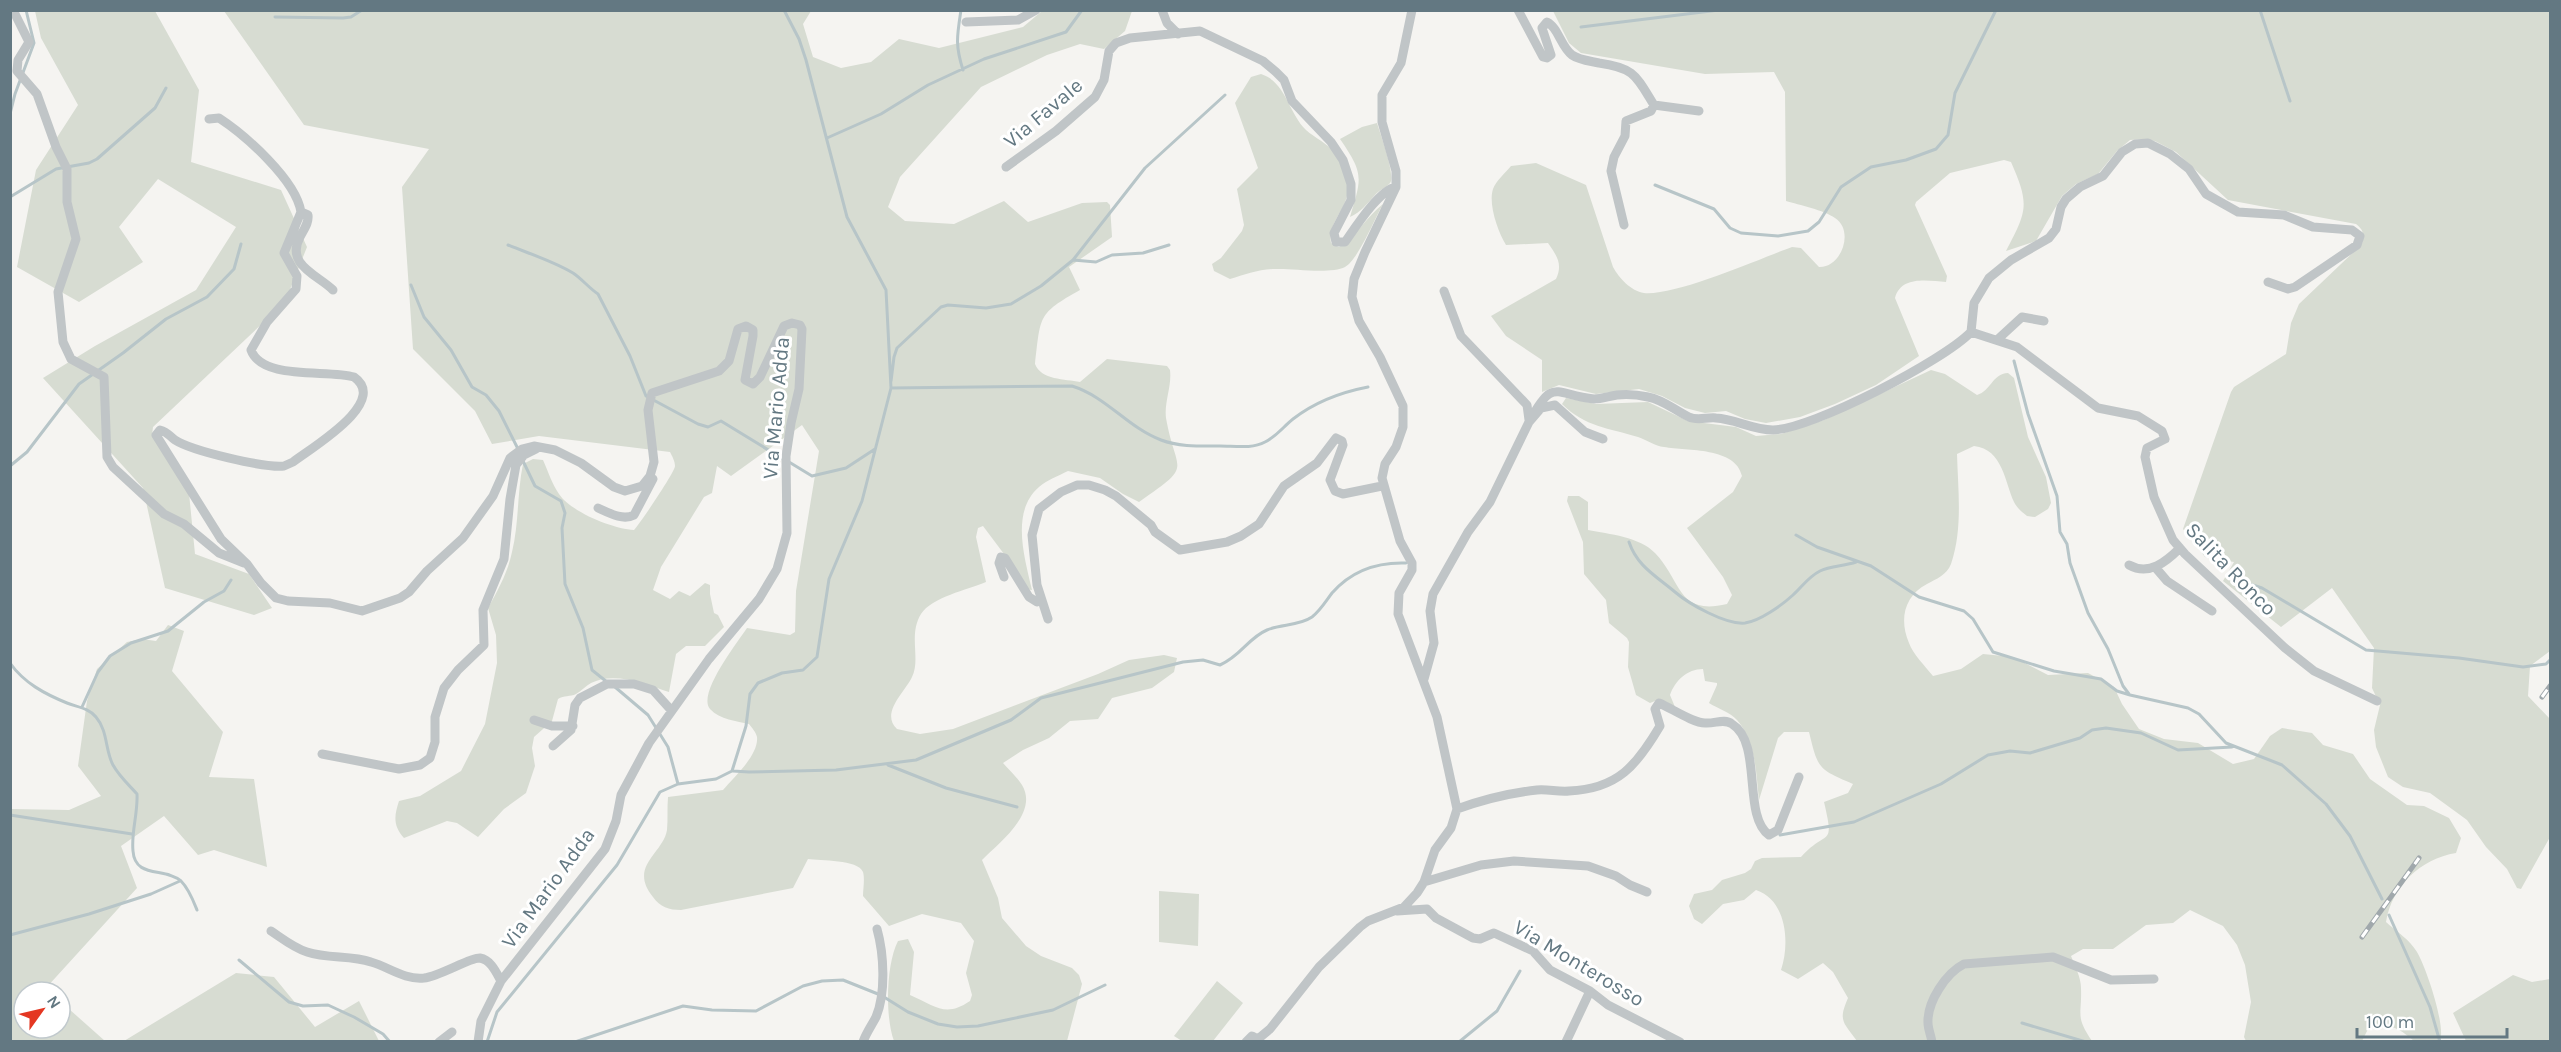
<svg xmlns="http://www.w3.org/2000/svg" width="2561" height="1052" viewBox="0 0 2561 1052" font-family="Karla,sans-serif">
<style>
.green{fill:#d7dcd2}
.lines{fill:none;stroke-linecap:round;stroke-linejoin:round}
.stream{stroke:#b7c5c8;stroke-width:3}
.street{stroke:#c0c5c7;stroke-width:9}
.rail-casing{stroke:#a0a8ac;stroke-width:5}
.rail{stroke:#fff;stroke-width:3;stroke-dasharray:9;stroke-linecap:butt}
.labels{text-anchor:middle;stroke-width:6;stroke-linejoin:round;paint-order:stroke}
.street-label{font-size:21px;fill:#637882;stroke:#fff}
</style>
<rect width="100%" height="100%" fill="#f5f4f1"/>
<path class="green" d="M 35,11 L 155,11 L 199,90 L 191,162 L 281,190 L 307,247 L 285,302 L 153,427 L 152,435 L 189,493 L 195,554 L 249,574 L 272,608 L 254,615 L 165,588 L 143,488 L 43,378 L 95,346 L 196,290 L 236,227 L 158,179 L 119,227 L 143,262 L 79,302 L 17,267 L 36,170 L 78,105 L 41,38 Z
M 224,11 L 811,11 L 803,24 L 813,57 L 841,68 L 871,62 L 899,39 L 939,48 L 1023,27 L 1042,11 L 1132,11 L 1125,31 L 1104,49 L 1080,44 L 1047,55 L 981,87 L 900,177 L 888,207 L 905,221 L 954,224 L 1004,201 L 1028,222 L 1082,203 L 1107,202 L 1110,205 L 1112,237 L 1069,267 L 1080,290 C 1037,314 1041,316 1035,364 C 1041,380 1065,379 1080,382 L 1107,359 L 1167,366 L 1170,370 C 1172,386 1164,402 1166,418 C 1176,475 1195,463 1139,502 L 1123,494 L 1100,478 L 1068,471 C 1058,476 1047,480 1039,487 C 1010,512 1025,559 1032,590 L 1026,589 L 1010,562 L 983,526 L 978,528 L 976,537 L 986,582 C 967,590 932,597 921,614 C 908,635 921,659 912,677 C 905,692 880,713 897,729 L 920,734 L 953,729 L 1098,674 L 1129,660 L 1164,655 L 1177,658 L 1174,672 L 1152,688 L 1112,698 L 1098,719 L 1070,721 L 1049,738 L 1023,750 L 1003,763 C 1009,770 1017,777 1022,785 C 1039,813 999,843 982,860 L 998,898 L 1002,918 L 1026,946 L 1041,956 L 1072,968 L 1079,975 L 1082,984 L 1067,1041 L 894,1041 C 885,1017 886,964 898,941 L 908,939 L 914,952 L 910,995 C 936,1006 945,1018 970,1001 L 972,995 L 966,973 L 974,941 L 961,923 L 922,914 L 889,926 L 863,896 C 863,889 865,879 863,872 C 858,859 820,861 808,859 L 793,888 L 681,910 C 669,910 660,907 653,897 C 628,866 663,854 667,830 C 668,819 667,808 668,797 L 723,790 C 734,777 759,755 757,737 C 756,732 752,728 749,724 C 737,721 720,720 710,709 C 697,694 737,643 747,628 L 790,635 L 795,632 L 796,591 L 819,451 L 802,425 L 731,476 L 717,466 L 712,493 L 704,497 L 661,567 L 653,590 L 670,599 L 679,591 L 690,596 L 705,583 L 710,585 L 710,594 L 714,613 L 718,615 L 724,627 L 705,646 L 686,646 L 676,654 L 669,692 C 646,684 614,671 591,683 C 586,686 581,691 576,694 C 570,697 564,695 558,699 L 552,721 L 534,737 L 532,748 L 535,766 L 526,793 L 504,809 L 478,837 L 457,823 L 447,821 L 404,838 C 393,826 394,816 399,801 L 420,796 L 461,771 L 485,724 L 497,663 L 496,635 L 488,608 C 498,590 508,572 512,552 C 519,524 517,493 523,464 L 533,459 L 543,460 C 548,471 552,484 559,494 C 571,512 613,529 634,530 C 639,525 675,472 675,466 C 675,461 672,456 670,452 L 539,436 L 492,444 L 475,411 L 413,349 L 402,187 L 429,149 L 304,125 Z
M 1553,11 L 2550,11 L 2550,651 L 2530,666 L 2528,696 L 2550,719 L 2550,837 L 2521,889 L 2517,888 L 2507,869 L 2486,847 L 2467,820 L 2430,793 L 2403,787 L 2388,777 L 2376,747 L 2374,730 L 2380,705 L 2372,688 L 2374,648 L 2332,588 L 2281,627 L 2223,581 L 2234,562 L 2205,557 L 2183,529 L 2231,392 L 2234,387 L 2286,354 L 2291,323 L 2299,304 L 2362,244 C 2364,235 2364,230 2356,224 L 2228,200 L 2176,152 L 2155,141 L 2143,139 L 2130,140 L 2117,151 L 2098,174 L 2076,184 L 2062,196 L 2036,241 L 2006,251 C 2027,211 2030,205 2011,162 L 2004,160 L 1950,173 L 1916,202 L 1915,205 L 1947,276 L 1946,282 C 1929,281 1901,275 1895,298 L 1919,356 L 1876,385 L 1835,404 L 1800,417 L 1766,423 L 1745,419 L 1726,411 L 1705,413 L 1685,408 L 1662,396 L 1639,389 L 1596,394 L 1559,385 L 1542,392 L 1542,360 L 1506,336 L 1491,316 L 1556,279 C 1563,264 1557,256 1548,243 L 1506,245 C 1498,232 1488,204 1493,189 C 1496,181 1505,173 1511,166 L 1536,163 L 1586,185 L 1613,267 C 1619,278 1631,291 1644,293 C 1676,296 1759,259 1792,247 L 1801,248 L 1819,267 C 1841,268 1855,231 1835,218 C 1824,210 1799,205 1786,201 L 1785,92 L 1774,72 L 1705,74 L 1581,53 L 1569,43 Z
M 1261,74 C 1286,82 1288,112 1306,130 C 1315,138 1327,143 1335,153 C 1342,162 1348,177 1348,188 C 1348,209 1327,223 1331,243 L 1339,247 C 1356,237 1367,216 1383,204 C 1375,218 1358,260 1345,267 C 1332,274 1295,269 1280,269 C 1262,268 1246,274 1230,279 L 1214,271 L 1212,264 L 1221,258 L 1242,231 L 1244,225 L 1237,189 L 1258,168 L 1235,103 L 1251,77 Z
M 1377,123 C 1380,133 1396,176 1390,183 C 1386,188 1379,190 1375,195 C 1367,204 1361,212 1350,217 C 1362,177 1364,174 1340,139 L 1362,127 Z
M 1931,370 L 1945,374 L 1977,395 C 1991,391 1992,374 2008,373 L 2014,378 L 2028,437 L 2046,477 L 2051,503 L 2048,509 L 2035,517 L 2027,516 C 2022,512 2017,508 2014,502 C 2005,483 2003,449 1974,446 L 1957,454 C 1958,490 1963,529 1951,564 C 1947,575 1936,579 1927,584 C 1904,596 1899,620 1909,643 C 1913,654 1925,666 1933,676 L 1961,669 L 1983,654 L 2013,657 L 2048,675 L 2088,673 L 2114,687 L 2122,704 L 2139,729 L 2164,739 L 2198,743 L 2233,764 L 2254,759 L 2270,736 L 2282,728 L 2312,733 L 2323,745 L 2353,754 L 2370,779 L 2407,805 L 2424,806 L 2449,818 L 2461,838 L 2456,853 C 2420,859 2392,886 2386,922 C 2396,931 2410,940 2417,952 C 2426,967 2446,1026 2440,1041 L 2414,1041 C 2400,1029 2388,1021 2368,1029 L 2362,1041 L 2246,1041 L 2244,1037 L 2251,1002 L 2245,965 L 2237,945 L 2223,926 L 2190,910 L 2173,923 L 2146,925 L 2113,949 L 2083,949 L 2071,956 C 2075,966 2081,978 2081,988 C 2082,1016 2075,1016 2092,1041 L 1857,1041 C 1843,1022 1838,1021 1848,998 L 1833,972 L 1823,963 L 1798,979 L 1781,970 C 1790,944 1787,900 1756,890 L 1744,900 L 1723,904 L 1702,924 L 1694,919 L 1689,906 L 1694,894 L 1712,890 L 1722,880 L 1745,873 L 1751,869 L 1755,861 L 1762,858 L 1801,857 C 1827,828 1835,849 1824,802 L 1848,793 L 1853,784 C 1818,769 1818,769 1809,732 L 1784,732 L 1778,738 L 1759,800 C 1756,773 1756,742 1737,720 C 1731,713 1717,708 1709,703 L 1717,685 L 1717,683 L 1705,681 L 1703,669 C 1687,669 1675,681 1670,695 L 1675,707 C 1666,701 1660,698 1650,703 L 1636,695 L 1628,667 L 1629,642 L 1627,638 L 1609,623 L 1606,600 L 1584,574 L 1583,542 L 1567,501 L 1568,496 L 1579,496 L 1588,502 L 1588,530 C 1609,534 1640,537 1655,553 C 1682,581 1677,616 1727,604 L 1732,595 L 1723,577 L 1687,528 L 1733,492 L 1742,476 C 1736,447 1687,451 1664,447 C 1655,446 1647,440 1638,437 C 1609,428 1585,427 1562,404 L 1566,398 L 1596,404 L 1648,402 L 1688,421 L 1736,427 L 1756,436 L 1781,434 L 1824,420 Z
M 168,625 L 184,631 L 172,671 L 223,732 L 209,777 L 254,779 L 267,867 L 214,850 L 198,855 L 164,816 L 121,846 L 137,888 L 46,988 L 50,992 L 24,992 L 24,1028 L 60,1028 L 60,1001 L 105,1041 L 11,1041 L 11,809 L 69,810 L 101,796 L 78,766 L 87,701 L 97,669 L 127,642 L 142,639 L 156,641 Z
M 1159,891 L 1199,894 L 1198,946 L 1159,942 Z
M 236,973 L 274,977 L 315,1027 L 359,1001 L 379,1041 L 124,1041 Z
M 2513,975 L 2532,982 L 2550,979 L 2550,1041 L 2466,1041 L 2453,1013 Z
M 1217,981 L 1243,1003 L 1213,1041 L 1182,1041 L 1174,1036 Z"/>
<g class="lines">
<path class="stream" d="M 961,10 C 957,36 955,45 963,70
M 2260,10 L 2290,101
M 275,17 L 343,18 L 351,17 L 362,10
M 1581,27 L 1719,10
M 10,114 L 15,94 L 34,43 L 26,10
M 827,138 L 881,114 L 928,85 L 984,59 L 1066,32 L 1082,10
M 1655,185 L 1714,209 L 1730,228 L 1741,233 L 1778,236 L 1808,231 L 1819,222 L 1841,187 L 1871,167 L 1906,160 L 1936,149 L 1948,135 L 1955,93 L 1996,10
M 10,197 L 56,169 L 89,163 L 97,159 L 155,108 L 166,88
M 508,245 C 530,254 553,261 573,273 C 582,279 589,288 598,294 L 630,356 L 646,396 L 698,424 L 708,427 L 721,421 L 783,459
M 1073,260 L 1096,262 L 1112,255 L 1143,253 L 1169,245
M 411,285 L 424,317 L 451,350 L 472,387 L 486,395 L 499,411 L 518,449
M 2014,361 L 2028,414 L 2057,496 L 2060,532 L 2067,544 L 2070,563 L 2088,613 L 2108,649 L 2123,686 L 2129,694
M 891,381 L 894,357 L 897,348 L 941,307 L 948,305 L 986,308 L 1011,304 L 1041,286 L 1073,260 L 1145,168 L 1225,95
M 891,388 L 1072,386 C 1107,397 1127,427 1161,440 C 1179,447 1201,446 1220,446 C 1235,446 1252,449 1265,442 C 1277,436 1283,427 1293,419 C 1315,402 1342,392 1368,387
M 523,461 L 535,486 L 561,501 L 565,513 L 562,528 L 565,584 L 583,628 L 592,670 L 607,682
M 789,462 L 812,476 L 846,468 L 875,449
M 10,466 L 27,452 L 79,384 L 123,353 L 166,319 L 207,297 L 234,269 L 241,244
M 1796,535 L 1817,547 L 1871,566 L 1919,597 L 1964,611 L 1973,619 L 1993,652 L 2054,671 L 2101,679 L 2117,691 L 2130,695 L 2188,708 L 2199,714 L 2226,743 L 2282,765 L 2326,804 L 2350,836 L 2382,899
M 1629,542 C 1637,566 1656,576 1675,592 C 1689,604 1726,625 1745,623 C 1760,621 1782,605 1793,595 C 1802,587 1808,577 1820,571 C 1830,566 1845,566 1856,562
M 2228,577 L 2262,588 L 2366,650 L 2459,658 L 2523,667 L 2546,664 L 2550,660
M 10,663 C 24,683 45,694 67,703 C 77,707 89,708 96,717 C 108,731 105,750 113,765 C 119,776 129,785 137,794 C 138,814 131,832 133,851 C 135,879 165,867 181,881 C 189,889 193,900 197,910
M 615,687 L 648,715 L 668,747 L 678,784
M 82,707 L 98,672 L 110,656 L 131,643 L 168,631 L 204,602 L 224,591 L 231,580
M 888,765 L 946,788 L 1017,807
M 733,771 L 749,772 L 836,770 L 916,760 L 1011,720 L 1041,698 L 1183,662 L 1203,660 L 1220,665 C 1241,656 1248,638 1267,630 C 1281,624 1299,626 1312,617 C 1320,611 1326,601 1332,593 C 1352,570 1377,562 1406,563
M 10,815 L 132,834
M 1780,835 L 1854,822 L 1941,784 L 1988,755 L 2010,751 L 2030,753 L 2080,738 L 2092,730 L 2106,728 L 2141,733 L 2178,750 L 2232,747
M 2389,915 L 2430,1007 L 2440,1042
M 10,935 L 89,914 L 151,894 L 180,881
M 239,960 L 289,1002 L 303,1006 L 328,1005 L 354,1017 L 383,1034 L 390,1042
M 884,997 L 908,1012 L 938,1024 L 957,1027 L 978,1026 L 1053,1010 L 1105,985
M 2022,1023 L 2086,1042
M 487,1042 L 497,1012 L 617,865 L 660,792 L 678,784 L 716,779 L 732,771 L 746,726 L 750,694 L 758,683 L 782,673 L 803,670 L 817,657 L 829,579 L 862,501 L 891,388 L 886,290 L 847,217 L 806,60 L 799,39 L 784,10
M 575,1042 L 683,1006 L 712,1010 L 756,1011 L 803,986 L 822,981 L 843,980 L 878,994
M 1459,1042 L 1497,1011 L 1520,971"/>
<path class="street" d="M 13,10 L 29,42 L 18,60 L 17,71 L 37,94 L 56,147 L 67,169 L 67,202 L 76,239 L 58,292 L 63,342 L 71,359 L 104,377 L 107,457 L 113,467 L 164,514 L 184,524 L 219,553 L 244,563
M 1162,10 L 1167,23 L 1178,34
M 1518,10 L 1543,57 L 1547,58 L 1551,55 L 1542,28 L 1547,22 C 1558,27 1561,47 1572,55 C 1579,60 1590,61 1599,63 C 1635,68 1636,76 1654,105 L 1651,111 L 1626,121 L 1625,136 L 1614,157 L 1611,171 L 1624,225
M 966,22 L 1018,20 L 1036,10
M 1654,105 L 1699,111
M 209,119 L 219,118 C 245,135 296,180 301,212
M 1006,167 L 1056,131 L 1095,97 L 1104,80 L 1109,51 L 1116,43 L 1130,38 L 1200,31 L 1263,61 L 1276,72 L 1284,80 L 1292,101 L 1331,142 L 1343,160 L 1351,184 L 1351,200 L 1334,233 L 1336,242 L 1345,242 C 1355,228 1379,190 1396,187
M 333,290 C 318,275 285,265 300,237 C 304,229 309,223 308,215 L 301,212 L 284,253 L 297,276 L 296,289 L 267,322 L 251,350 C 262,381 329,369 354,377 C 390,402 311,448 293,462 L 284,466 C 264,468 192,451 175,440 C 169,436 168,432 160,430 L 156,435 L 221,539 L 247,564 L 261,583 L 276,598 L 288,601 L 330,603 L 362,611 L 400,598 L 409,592 L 427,571 L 463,538 L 493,496 L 510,458 L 522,449 L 534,446 L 555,450 L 581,463 L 614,487 L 625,491 L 642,486 L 650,476 L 654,462 L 648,410 L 652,393 L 719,371 L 729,361 L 738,329 L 746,326 L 753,330 L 753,336 L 745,380 L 753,384 L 760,377 L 784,326 L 792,323 L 800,325 L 802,329 L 799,389 L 791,423 L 786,456 L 787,533 L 777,569 L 759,599 L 709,659 L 649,743 L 621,795 L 616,821 L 605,849 L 501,981 L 481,1021 L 478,1042
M 1444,291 L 1461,336 L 1527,405 L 1529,420
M 1971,332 L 1974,303 L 1989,278 L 2011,260 L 2049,238 L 2056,229 L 2061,207 L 2066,199 L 2080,187 L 2103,176 L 2122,152 L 2135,144 L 2148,143 L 2170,154 L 2189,169 L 2206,194 L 2238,212 L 2284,215 L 2313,227 L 2352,230 L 2360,236 L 2357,245 L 2295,287 L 2288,289 L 2268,282
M 1997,340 L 2022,317 L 2044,321
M 1529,422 C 1554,376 1554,395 1594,399 C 1602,399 1609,396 1617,395 C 1626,394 1639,395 1648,397 C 1664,400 1674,410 1689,417 C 1697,421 1707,417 1716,418 C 1735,419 1753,430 1773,430 C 1812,429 1943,361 1971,332 L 2017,347 L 2098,408 L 2138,416 L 2162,431 L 2165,439 L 2147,448 L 2145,457 L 2154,497 L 2173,540 L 2185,554 L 2285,648 L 2314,671 L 2377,701
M 598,508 C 609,513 623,521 634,515 L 653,479
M 2129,565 C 2149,576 2166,562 2180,548
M 2155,567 L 2167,581 L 2212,611
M 1004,577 L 999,563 L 1001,557 L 1005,558 L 1029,597 L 1037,602 L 1041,599
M 1048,619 L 1037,585 L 1032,535 L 1039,509 L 1061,492 L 1077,485 L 1089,485 L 1105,490 L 1116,496 L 1151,525 L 1155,532 L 1180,550 L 1227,542 L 1241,536 L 1259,524 L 1284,486 L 1317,463 L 1336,438 L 1342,441 L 1343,445 L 1330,480 L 1335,491 L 1343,494 L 1382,486
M 1424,679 L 1434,643 L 1430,611 L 1433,594 L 1468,532 L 1490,502 L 1529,422 L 1541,408 L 1555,405 L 1585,432 L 1603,439
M 534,720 L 552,726 L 573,726
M 553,746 L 571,730 L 575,705 L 580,698 L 607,684 L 634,684 L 653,690 L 671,710
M 322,754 L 399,769 L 420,765 L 430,758 L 435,742 L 435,717 L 444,688 L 458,670 L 484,645 L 483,610 L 504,559 L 510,499 L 516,465 L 524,455 L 536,449
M 1457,809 C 1482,800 1510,793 1537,790 C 1548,789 1558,792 1569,791 C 1618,789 1637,765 1660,726 L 1655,709 L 1659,703 C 1671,708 1693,723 1705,723 C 1715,724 1724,718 1732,724 C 1763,743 1742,816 1769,835 L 1778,830 L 1799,777
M 1424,882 L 1481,865 L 1514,861 L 1588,866 L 1616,876 L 1630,885 L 1647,892
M 1397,911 L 1427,909 L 1436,918 L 1473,938 L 1480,939 L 1494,933 L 1533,951 L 1550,970 L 1590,991 L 1608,1005 L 1680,1042
M 271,931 C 283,939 294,948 307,952 C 328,959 351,955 371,962 C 389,967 404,980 424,978 C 440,976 471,957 480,958 C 491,960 496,972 501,981
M 1258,1039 L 1270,1029 L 1319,967 L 1360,927 L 1368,921 L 1404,907 L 1417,893 L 1424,882 L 1435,850 L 1451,828 L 1457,809 L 1437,717 L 1398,614 L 1399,593 L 1412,570 L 1412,563 L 1400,541 L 1382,478 L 1385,464 L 1396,447 L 1403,427 L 1403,406 L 1380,357 L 1359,321 L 1352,297 L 1354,279 L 1365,252 L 1396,187 L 1396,171 L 1382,122 L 1382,95 L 1401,63 L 1412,10
M 439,1042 L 452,1032
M 863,1042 C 866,1033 872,1025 876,1017 C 886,993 884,954 877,929
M 1246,1042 L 1252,1036 L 1258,1039
M 1566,1042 L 1590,991
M 1932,1042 C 1931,1035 1928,1029 1928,1023 C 1927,1002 1946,973 1964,964 L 2053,957 L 2111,980 L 2154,979"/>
<g class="rail-casing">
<path id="rail" d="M 2542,697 L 2550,686
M 2362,937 L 2419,858"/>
</g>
<use href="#rail" class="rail"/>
</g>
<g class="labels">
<g class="street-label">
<text transform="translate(1043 113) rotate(-40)" y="7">Via Favale</text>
<text transform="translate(776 408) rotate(-85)" y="7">Via Mario Adda</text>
<text transform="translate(2231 569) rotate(46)" y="7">Salita Ronco</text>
<text transform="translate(548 888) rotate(-54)" y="7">Via Mario Adda</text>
<text transform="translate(1579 963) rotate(31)" y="7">Via Monterosso</text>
</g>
</g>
<rect width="2561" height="1052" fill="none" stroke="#637882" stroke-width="24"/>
<g transform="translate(42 1010) rotate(56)"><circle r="28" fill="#ffffff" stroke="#c1c9cd" stroke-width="1.5"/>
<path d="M0-4.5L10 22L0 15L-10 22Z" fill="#e43722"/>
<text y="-9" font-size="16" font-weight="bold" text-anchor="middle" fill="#637882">N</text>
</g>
<path d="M2357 1028v9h150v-9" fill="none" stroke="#637882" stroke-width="3"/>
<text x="2366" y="1028" font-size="18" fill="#637882" stroke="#ffffff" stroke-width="4.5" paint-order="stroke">100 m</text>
</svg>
